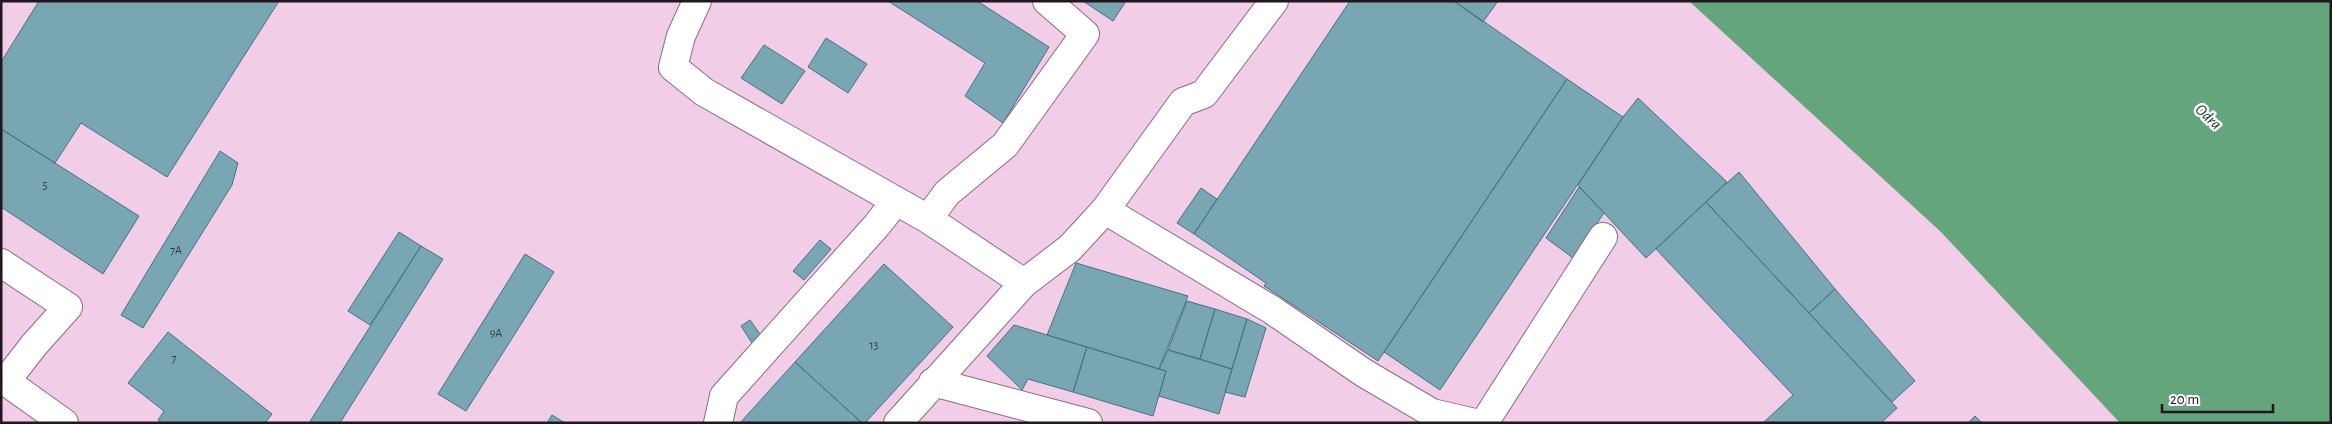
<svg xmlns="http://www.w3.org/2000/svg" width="2332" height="424" viewBox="0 0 2332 424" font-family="'Alegreya Sans',sans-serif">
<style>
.water{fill:#64a57c}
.building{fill:#78a7b3;stroke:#45737e}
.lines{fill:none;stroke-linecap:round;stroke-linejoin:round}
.minor-casing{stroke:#8b6b83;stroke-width:30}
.minor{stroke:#fff;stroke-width:28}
.labels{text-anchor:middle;stroke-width:5;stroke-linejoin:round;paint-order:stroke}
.number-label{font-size:12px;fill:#383a44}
.water-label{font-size:16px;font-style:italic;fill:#13452a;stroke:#fdf9fc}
</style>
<rect width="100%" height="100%" fill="#f1cde8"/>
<path class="water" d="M 1689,1 L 2331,1 L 2331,423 L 2120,423 L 1941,232 Z"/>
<path class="building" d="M 39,1 L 279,1 L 167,177 L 81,123 L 55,163 L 1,129 L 1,62 Z
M 888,1 L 977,1 L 1049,47 L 1003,123 L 965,96 L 985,63 Z
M 1083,1 L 1126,1 L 1113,21 Z
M 1350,1 L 1454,1 L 1567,79 L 1378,361 L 1264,286 L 1266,283 L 1194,234 Z
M 1454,1 L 1498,1 L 1483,22 Z
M 826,38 L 867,64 L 848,93 L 808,67 Z
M 764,45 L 805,71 L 782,104 L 741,78 Z
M 1567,79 L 1623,117 L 1440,390 L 1384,352 Z
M 1638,98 L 1727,182 L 1646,258 L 1578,185 L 1623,117 Z
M 1,129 L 139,216 L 103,274 L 1,207 Z
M 220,151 L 238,163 L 232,185 L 143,328 L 121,315 Z
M 1739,172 L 1835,289 L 1809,313 L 1706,202 Z
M 1579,187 L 1604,213 L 1573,258 L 1546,238 Z
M 1201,188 L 1217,199 L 1194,234 L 1177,223 Z
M 1706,202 L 1897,408 L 1881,423 L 1763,423 L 1793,395 L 1656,249 Z
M 399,232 L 421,246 L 370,325 L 348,311 Z
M 820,240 L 831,249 L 804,280 L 793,271 Z
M 421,246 L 443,259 L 340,423 L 309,423 Z
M 525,254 L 554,272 L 466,411 L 438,394 Z
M 1076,263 L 1188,296 L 1159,369 L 1047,335 Z
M 884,264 L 953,327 L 865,423 L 862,423 L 795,362 Z
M 1835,289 L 1915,381 L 1892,402 L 1809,313 Z
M 1187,301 L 1215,309 L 1200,359 L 1168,350 Z
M 1215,309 L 1247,319 L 1232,369 L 1200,359 Z
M 1247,319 L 1266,328 L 1245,397 L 1225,392 Z
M 750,320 L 762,337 L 752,343 L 741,326 Z
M 1014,325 L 1087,347 L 1073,392 L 1028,379 L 1022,390 L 987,356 Z
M 168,332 L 272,414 L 265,423 L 162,423 L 158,420 L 164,411 L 128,383 Z
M 1087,347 L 1166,371 L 1153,416 L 1073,392 Z
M 1168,350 L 1232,369 L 1219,414 L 1159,396 L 1166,371 L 1159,369 Z
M 795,362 L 862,423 L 740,423 Z
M 552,415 L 565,423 L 547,423 Z
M 1975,416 L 1982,423 L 1968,423 Z"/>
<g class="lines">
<g class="minor-casing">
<path id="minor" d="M 697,1 L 681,36 L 673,67 L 704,92 L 928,219 L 1024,283 L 898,423
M 1105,210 L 1272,310 L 1364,373 L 1432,413 L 1475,423
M 928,219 L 947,193 L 1005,145 L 1085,34 L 1047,1
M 1,263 L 68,307 L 34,345 L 6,381
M 1024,283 L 1070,248 L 1105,210 L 1183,102 L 1204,94 L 1274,1
M 1,378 L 64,423
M 933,382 L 1088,423
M 718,423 L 724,396 L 877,225 L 896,201
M 1484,423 L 1603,237"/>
</g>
<use href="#minor" class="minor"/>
</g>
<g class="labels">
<g class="number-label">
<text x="45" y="189">5</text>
<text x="176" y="254">7A</text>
<text x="496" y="337">9A</text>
<text x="874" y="349">13</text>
<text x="174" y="362">7</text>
</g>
<g class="water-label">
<text transform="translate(2209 116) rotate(43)" y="6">Odra</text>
</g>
</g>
<rect width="2332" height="424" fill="none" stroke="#22161f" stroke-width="5"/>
<path d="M2162 404v8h111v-8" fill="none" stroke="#22161f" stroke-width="2.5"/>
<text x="2170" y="404" font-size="15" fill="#22161f" stroke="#fdf9fc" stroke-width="4" paint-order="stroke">20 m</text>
</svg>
